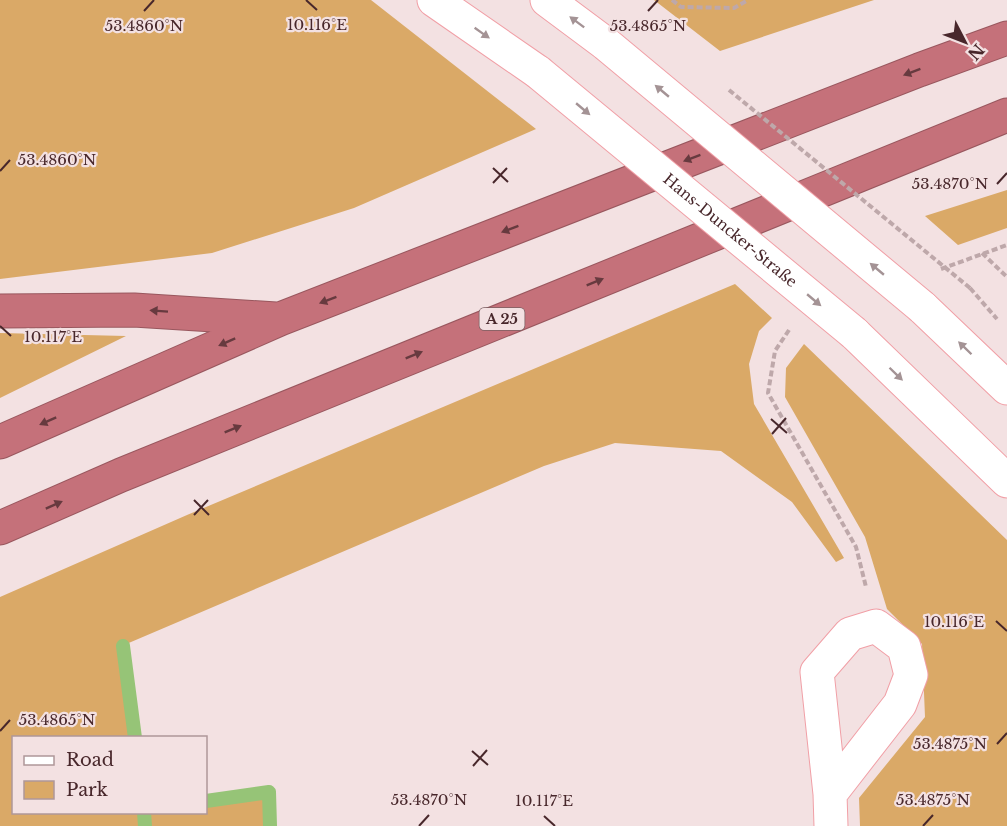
<svg xmlns="http://www.w3.org/2000/svg" width="1007" height="826" viewBox="0 0 1007 826" font-family="'Libre Baskerville',serif">
<style>
.green{fill:#daa967}
.lines{fill:none;stroke-linecap:round;stroke-linejoin:round}
.stream{stroke:#96c477;stroke-width:14}
.minor-casing{stroke:#f19fa6;stroke-width:35}
.highway-casing{stroke:#99575e;stroke-width:35}
.path{stroke:#bea8aa;stroke-width:4;stroke-dasharray:6 3;stroke-linecap:butt}
.minor{stroke:#fff;stroke-width:33}
.highway{stroke:#c5717a;stroke-width:33}
.minor-bridge-casing{stroke:#f19fa6;stroke-width:35;stroke-linecap:butt}
.path-bridge{stroke:#bea8aa;stroke-width:4;stroke-dasharray:6 3;stroke-linecap:butt}
.minor-bridge{stroke:#fff;stroke-width:33}
.oneway{fill:#a49395}
.oneway2{fill:#673a3f}
.ticks{fill:none;stroke:#48272b;stroke-width:2}
.labels{text-anchor:middle;stroke-width:4.5;stroke-linejoin:round;paint-order:stroke}
.shield{fill:#f3e1e2;stroke:#7b5f62;stroke-width:1.5}
.shield-label{font-size:14px;font-weight:bold;fill:#48272b}
.street-label{font-size:15px;fill:#48272b;stroke:#f3e1e2}
.ticks-label{font-size:15px;text-anchor:middle;fill:#48272b;stroke:#f3e1e2;stroke-width:4.5;stroke-linejoin:round;paint-order:stroke}
</style>
<rect width="100%" height="100%" fill="#f3e1e2"/>
<path class="green" d="M 0,0 L 371,0 L 536,129 L 354,208 L 212,253 L 0,279 Z
M 654,0 L 874,0 L 720,51 Z
M 1007,190 L 1007,228 L 958,245 L 925,216 Z
M 735,284 L 772,318 L 759,331 L 749,364 L 754,404 L 844,558 L 836,562 L 792,502 L 721,451 L 615,443 L 544,466 L 124,645 L 135,737 L 14,738 L 14,812 L 206,812 L 206,801 L 269,792 L 270,826 L 0,826 L 0,597 L 187,515 Z
M 0,333 L 126,336 L 0,398 Z
M 804,344 L 1007,540 L 1007,826 L 860,826 L 859,798 L 925,717 L 922,644 L 887,609 L 865,537 L 785,397 L 786,368 Z"/>
<g class="lines">
<path class="stream" d="M 123,646 L 135,738
M 206,801 L 269,792 L 270,826
M 144,812 L 145,826"/>
<g class="minor-casing">
<path id="minor" d="M 434,0 L 538,72
M 547,0 L 606,44
M 922,307 L 1007,388
M 854,333 L 1007,481
M 830,794 L 900,704 L 911,675 L 904,647 L 876,626 L 850,634 L 817,672 L 830,794 L 831,826"/>
</g>
<g class="highway-casing">
<path id="highway" d="M 0,311 L 134,310 L 276,319
M 0,442 L 280,319 L 919,70 L 1007,38
M 0,528 L 121,475 L 1007,115"/>
</g>
<path class="path" d="M 672,0 L 681,7 L 734,8 L 748,0
M 982,253 L 1007,277
M 941,269 L 1007,245
M 970,288 L 997,319
M 789,330 L 775,351 L 768,393 L 856,547 L 866,587"/>
<use href="#minor" class="minor"/>
<use href="#highway" class="highway"/>
<g class="minor-bridge-casing">
<g id="minor-bridge">
<path d="M 606,44 L 922,307"/>
<path id="s1" d="M 538,72 L 854,333"/>
</g>
</g>
<path class="path-bridge" d="M 729,90 L 970,288"/>
<use href="#minor-bridge" class="minor-bridge"/>
</g>
<defs><path id="oneway-solid" d="M-6-.8H1V-3.2L6.5 0L1 3.2V.8H-6Z" transform="scale(1.5)"/></defs>
<g class="oneway">
<use href="#oneway-solid" transform="translate(577 22) rotate(-143)"/>
<use href="#oneway-solid" transform="translate(482 33) rotate(35)"/>
<use href="#oneway-solid" transform="translate(662 91) rotate(-140)"/>
<use href="#oneway-solid" transform="translate(583 109) rotate(40)"/>
<use href="#oneway-solid" transform="translate(877 269) rotate(-140)"/>
<use href="#oneway-solid" transform="translate(814 300) rotate(40)"/>
<use href="#oneway-solid" transform="translate(965 348) rotate(-136)"/>
<use href="#oneway-solid" transform="translate(896 374) rotate(44)"/>
</g>
<g class="oneway2">
<use href="#oneway-solid" transform="translate(912 72) rotate(159)"/>
<use href="#oneway-solid" transform="translate(692 158) rotate(159)"/>
<use href="#oneway-solid" transform="translate(510 229) rotate(159)"/>
<use href="#oneway-solid" transform="translate(595 282) rotate(-22)"/>
<use href="#oneway-solid" transform="translate(328 300) rotate(159)"/>
<use href="#oneway-solid" transform="translate(159 311) rotate(-176)"/>
<use href="#oneway-solid" transform="translate(227 342) rotate(156)"/>
<use href="#oneway-solid" transform="translate(414 355) rotate(-22)"/>
<use href="#oneway-solid" transform="translate(48 421) rotate(156)"/>
<use href="#oneway-solid" transform="translate(233 429) rotate(-22)"/>
<use href="#oneway-solid" transform="translate(54 505) rotate(-24)"/>
</g>
<path class="ticks" d="M 306,0 L 317,10M 144,11 L 154,0M 648,11 L 658,0M 493,168 L 508,182M 0,171 L 10,160M 493,183 L 507,168M 997,184 L 1007,173M 0,326 L 11,336M 771,419 L 787,433M 772,434 L 786,418M 194,500 L 209,515M 194,515 L 208,500M 996,621 L 1007,631M 0,731 L 10,720M 997,744 L 1007,733M 472,751 L 488,765M 473,766 L 487,750M 544,816 L 555,826M 419,826 L 429,815M 923,826 L 933,815"/>
<g class="labels">
<rect class="shield" x="479.5" y="308" width="45" height="22" rx="4.5"/>
<g class="shield-label">
<text x="502" y="324">A 25</text>
</g>
<g class="street-label">
<text dy="5" stroke="none"><textPath href="#s1" startOffset="249">Hans-Duncker-Straße</textPath></text>
</g>
</g>
<g class="ticks-label">
<text x="317" y="30">10.116°E</text>
<text x="144" y="31">53.4860°N</text>
<text x="648" y="31">53.4865°N</text>
<text x="57" y="165">53.4860°N</text>
<text x="950" y="189">53.4870°N</text>
<text x="53" y="342">10.117°E</text>
<text x="954" y="627">10.116°E</text>
<text x="57" y="725">53.4865°N</text>
<text x="950" y="749">53.4875°N</text>
<text x="429" y="805">53.4870°N</text>
<text x="933" y="805">53.4875°N</text>
<text x="544" y="806">10.117°E</text>
</g>
<rect x="12" y="736" width="195" height="78" fill="#f3e1e2" stroke="#af9799" stroke-width="1.5"/>
<rect x="24" y="756" width="30" height="9" fill="#ffffff" stroke="#af9799" stroke-width="1.5"/>
<text x="66" y="766" font-size="18" fill="#48272b">Road</text>
<rect x="24" y="781" width="30" height="18" fill="#daa967" stroke="#af9799" stroke-width="1.5"/>
<text x="66" y="796" font-size="18" fill="#48272b">Park</text>
<g transform="translate(965 42) rotate(132)" stroke="#f3e1e2" stroke-width="4.5" paint-order="stroke">
<path d="M0-4.5L10 22L0 15L-10 22Z" fill="#48272b"/>
<text y="-9" font-size="16" font-weight="bold" text-anchor="middle" fill="#48272b">N</text>
</g>
</svg>
